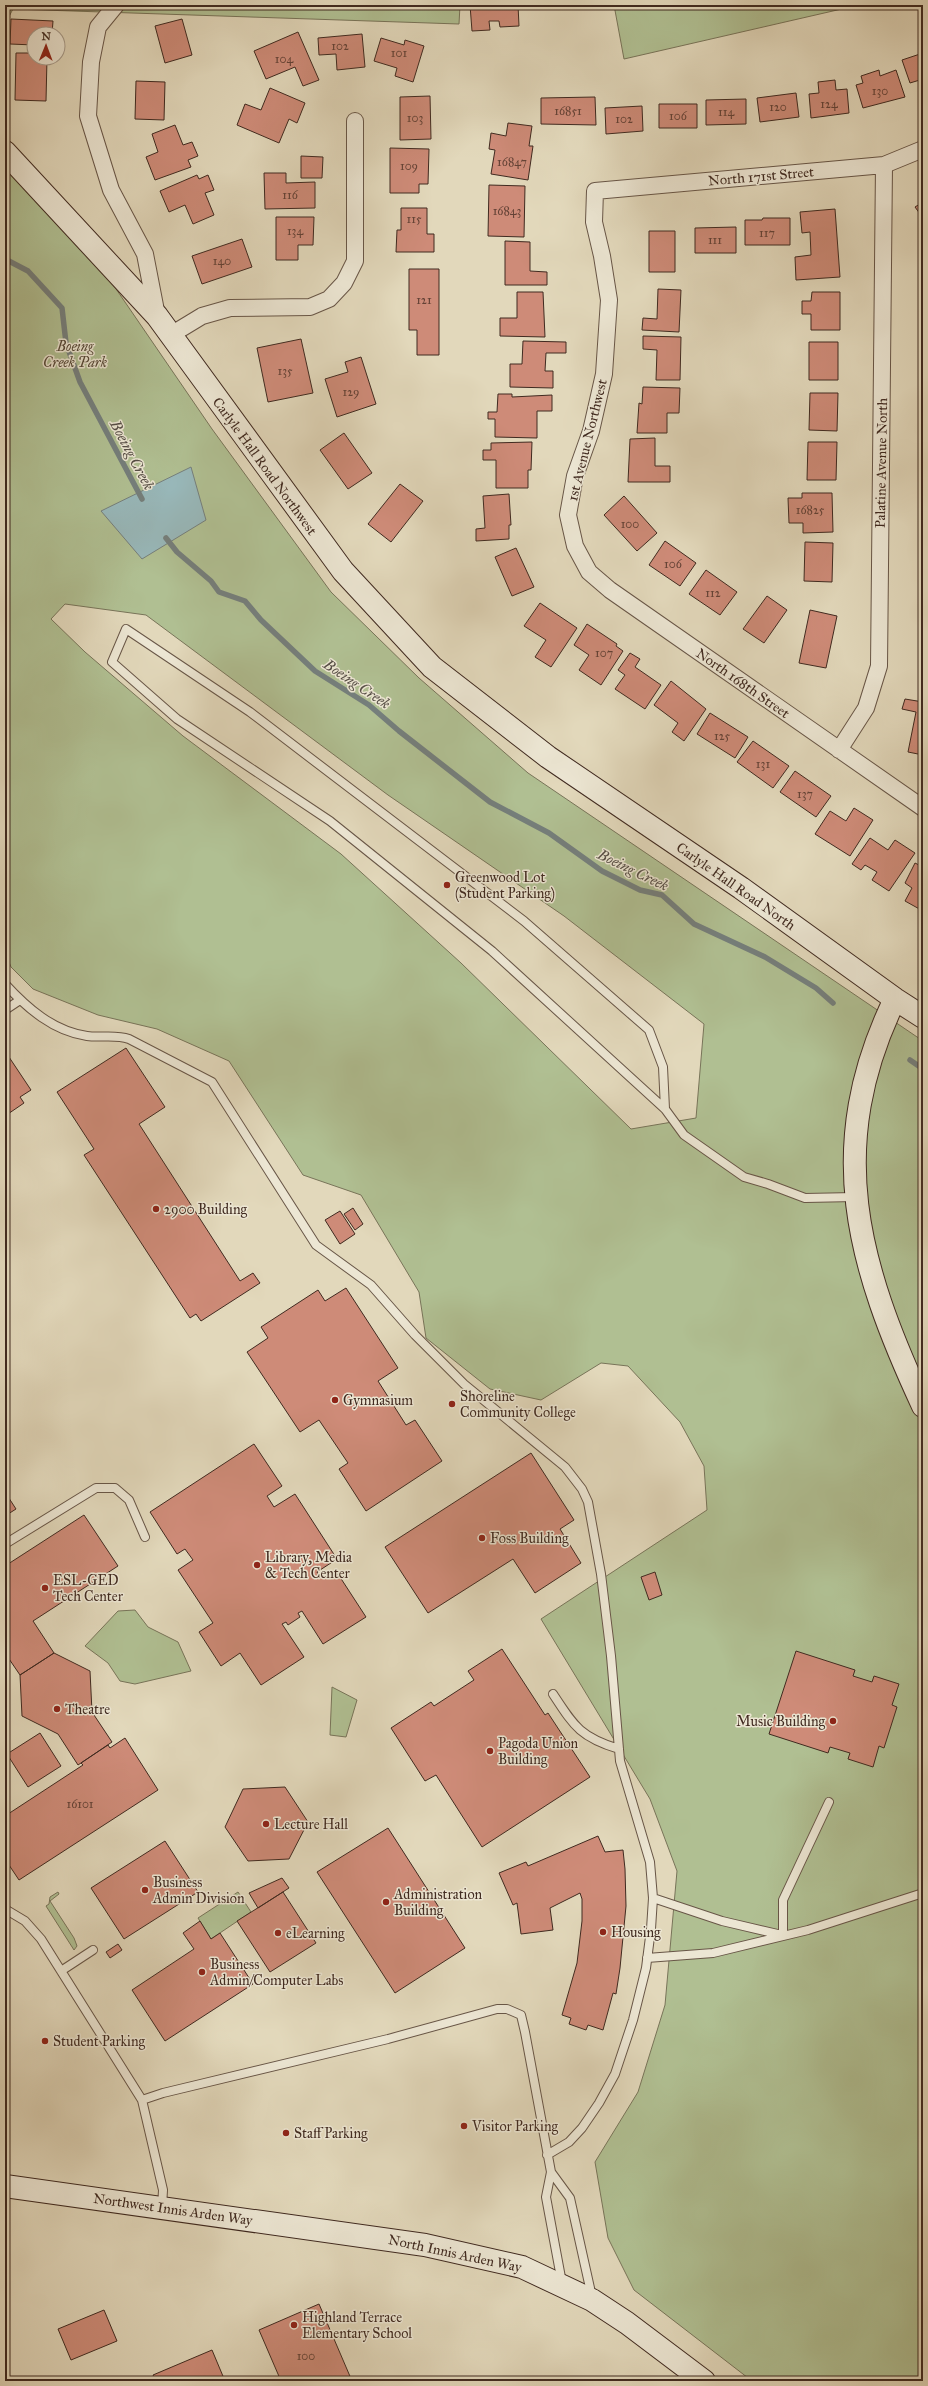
<svg xmlns="http://www.w3.org/2000/svg" width="928" height="2386" viewBox="0 0 928 2386" font-family="'IM FELL Great Primer',serif">
<style>
.green{fill:#b0bf92;stroke:#787459;fill-rule:evenodd}
.water{fill:#98b8ba;stroke:#757f7c}
.lines{fill:none;stroke-linecap:round;stroke-linejoin:round}
.stream{stroke:#757f7c;stroke-width:5.5}
.building{fill:#ce8b78;stroke:#402a20}
.lane-casing{stroke:#685647;stroke-width:10}
.street-casing{stroke:#685647;stroke-width:18}
.secondary-casing{stroke:#402a20;stroke-width:24}
.lane{stroke:#ece6d3;stroke-width:8}
.street{stroke:#ece6d3;stroke-width:16}
.secondary{stroke:#ece6d3;stroke-width:22}
.poi-dot{fill:#8f2418;stroke:#ece6d3;stroke-width:1.5}
.labels{text-anchor:middle;stroke-width:3;stroke-linejoin:round;paint-order:stroke}
.number-label{font-size:12px;fill:#644236}
.street-label{font-size:14px;fill:#402a20;stroke:#ece6d3}
.park-label{font-size:14px;font-style:italic;fill:#564837;stroke:#ece6d3}
.poi-label{font-size:14px;fill:#402a20;stroke:#ece6d3;text-anchor:start}
.water-label{font-size:15px;font-style:italic;fill:#564e46;stroke:#ece6d3}
</style>
<rect width="100%" height="100%" fill="#e2d8bb"/>
<filter id="stains"><feTurbulence type="fractalNoise" baseFrequency=".005" numOctaves="4"/><feColorMatrix values="0 0 0 0 .2 0 0 0 0 .09 0 0 0 0 .02 0 0 0 .5 -.17"/></filter>
<radialGradient id="worn" r=".72"><stop offset=".6" stop-color="#630" stop-opacity="0"/><stop offset="1" stop-color="#630" stop-opacity=".3"/></radialGradient>
<path class="green" d="M 5,5 L 460,5 L 459,24 L 13,9 L 5,24 Z
M 614,5 L 859,5 L 624,59 Z
M 5,169 L 101,267 L 212,429 L 331,592 L 419,678 L 528,773 L 923,1041 L 923,2381 L 752,2381 L 634,2290 L 608,2238 L 595,2162 L 638,2092 L 665,2005 L 677,1871 L 650,1799 L 541,1619 L 707,1510 L 704,1466 L 680,1422 L 628,1366 L 601,1363 L 541,1400 L 490,1389 L 426,1338 L 419,1292 L 361,1195 L 303,1175 L 229,1061 L 157,1029 L 98,1015 L 33,989 L 11,967 L 5,952 ZM 65,604 L 146,615 L 388,795 L 564,916 L 704,1024 L 696,1118 L 631,1129 L 461,963 L 341,854 L 183,736 L 85,652 L 51,619 Z
M 135,1610 L 148,1627 L 178,1642 L 191,1671 L 135,1684 L 120,1681 L 108,1663 L 85,1646 L 118,1611 Z
M 332,1687 L 357,1700 L 346,1737 L 330,1735 Z
M 58,1892 L 59,1894 L 50,1901 L 74,1938 L 77,1946 L 74,1950 L 46,1906 L 49,1904 L 50,1897 Z
M 238,1892 L 251,1912 L 211,1939 L 198,1918 Z"/>
<path class="water" d="M 191,467 L 206,520 L 142,559 L 101,511 Z"/>
<g class="lines">
<path class="stream" d="M 5,259 L 28,271 L 62,308 L 66,343 L 80,382 L 142,499
M 166,538 L 177,552 L 211,581 L 219,592 L 245,601 L 261,620 L 315,671 L 369,705 L 399,731 L 490,802 L 549,833 L 602,871 L 640,890 L 662,895 L 694,924 L 765,957 L 816,988 L 833,1003
M 910,1060 L 923,1069"/>
</g>
<path class="building" d="M 470,5 L 518,5 L 519,26 L 500,27 L 499,21 L 489,21 L 490,30 L 472,31 Z
M 11,19 L 53,21 L 52,34 L 34,34 L 34,45 L 10,44 Z
M 182,19 L 192,55 L 165,63 L 155,26 Z
M 298,32 L 319,80 L 303,86 L 295,67 L 266,79 L 254,51 Z
M 362,34 L 365,67 L 337,70 L 336,54 L 319,55 L 318,38 Z
M 381,38 L 404,45 L 405,40 L 424,46 L 413,82 L 395,76 L 397,68 L 374,61 Z
M 16,53 L 34,53 L 34,58 L 47,58 L 46,101 L 15,100 Z
M 923,53 L 923,79 L 910,83 L 902,60 Z
M 879,70 L 880,76 L 896,70 L 905,97 L 863,108 L 856,85 L 863,83 L 861,76 Z
M 835,80 L 836,90 L 847,89 L 849,113 L 811,118 L 809,94 L 819,93 L 818,82 Z
M 136,81 L 165,82 L 164,120 L 135,119 Z
M 270,88 L 305,103 L 297,123 L 289,119 L 279,143 L 237,125 L 245,104 L 261,110 Z
M 796,93 L 799,117 L 760,122 L 757,98 Z
M 430,96 L 431,139 L 400,140 L 400,97 Z
M 595,97 L 596,125 L 541,124 L 541,98 Z
M 746,99 L 746,124 L 706,125 L 706,100 Z
M 659,104 L 697,104 L 697,128 L 659,128 Z
M 642,106 L 643,131 L 606,134 L 605,108 Z
M 508,123 L 532,126 L 529,146 L 533,146 L 528,180 L 491,174 L 495,150 L 489,149 L 491,133 L 506,136 Z
M 175,125 L 183,145 L 192,142 L 198,156 L 188,160 L 191,167 L 155,180 L 146,157 L 158,152 L 152,134 Z
M 390,148 L 429,149 L 428,184 L 419,184 L 419,193 L 390,193 Z
M 301,156 L 323,157 L 322,178 L 301,178 Z
M 264,173 L 286,173 L 286,183 L 315,182 L 315,208 L 265,209 Z
M 197,175 L 199,179 L 208,175 L 214,190 L 205,193 L 214,215 L 193,224 L 185,205 L 169,212 L 160,191 Z
M 489,185 L 525,186 L 524,237 L 488,236 Z
M 923,202 L 923,218 L 915,207 Z
M 401,208 L 427,208 L 427,234 L 434,234 L 434,252 L 396,252 L 397,230 L 401,230 Z
M 835,209 L 840,277 L 796,280 L 795,257 L 811,255 L 810,232 L 802,233 L 800,212 Z
M 276,217 L 314,217 L 313,245 L 298,245 L 298,260 L 276,260 Z
M 763,218 L 790,218 L 790,245 L 745,245 L 745,220 L 762,220 Z
M 736,227 L 736,253 L 695,253 L 695,228 Z
M 649,231 L 675,231 L 675,272 L 649,272 Z
M 242,239 L 252,267 L 202,284 L 192,256 Z
M 505,241 L 530,242 L 530,271 L 547,272 L 547,285 L 505,285 Z
M 922,247 L 923,247 L 923,285 L 922,285 Z
M 409,269 L 439,269 L 439,355 L 417,355 L 417,330 L 409,330 Z
M 658,289 L 681,290 L 679,332 L 642,330 L 643,318 L 657,319 Z
M 517,292 L 543,292 L 545,337 L 500,336 L 500,318 L 517,318 Z
M 812,292 L 840,292 L 840,330 L 811,330 L 811,314 L 802,314 L 802,301 L 811,301 Z
M 643,336 L 681,337 L 680,380 L 656,380 L 657,350 L 643,349 Z
M 301,339 L 313,393 L 268,402 L 257,348 Z
M 523,341 L 566,342 L 566,353 L 546,353 L 545,371 L 553,371 L 553,388 L 510,387 L 510,364 L 522,364 Z
M 809,342 L 838,342 L 838,380 L 809,380 Z
M 921,348 L 923,348 L 923,386 L 920,386 Z
M 361,357 L 376,404 L 337,417 L 325,379 L 348,372 L 345,362 Z
M 643,387 L 680,388 L 679,413 L 667,413 L 667,433 L 637,433 L 639,403 L 642,404 Z
M 810,393 L 838,393 L 837,431 L 809,430 Z
M 498,394 L 512,394 L 512,397 L 552,395 L 552,411 L 537,411 L 537,438 L 495,437 L 495,419 L 488,419 L 488,412 L 497,412 Z
M 921,397 L 923,397 L 923,435 L 921,435 Z
M 344,433 L 372,473 L 348,489 L 320,450 Z
M 655,438 L 655,466 L 670,466 L 670,482 L 628,482 L 630,439 Z
M 532,442 L 531,470 L 528,470 L 528,488 L 496,488 L 496,460 L 483,460 L 483,450 L 491,450 L 491,443 Z
M 808,442 L 837,442 L 836,480 L 807,480 Z
M 920,449 L 923,449 L 923,487 L 920,487 Z
M 400,484 L 423,501 L 391,542 L 368,524 Z
M 802,493 L 832,493 L 833,532 L 803,533 L 803,523 L 789,523 L 788,498 L 802,498 Z
M 509,494 L 511,525 L 509,525 L 509,539 L 476,541 L 476,529 L 485,528 L 483,496 Z
M 624,496 L 657,533 L 637,551 L 604,515 Z
M 920,498 L 923,498 L 923,537 L 919,537 Z
M 665,541 L 696,563 L 680,586 L 649,565 Z
M 805,542 L 833,543 L 832,582 L 804,581 Z
M 516,548 L 534,587 L 512,596 L 495,557 Z
M 921,548 L 923,548 L 923,586 L 919,586 Z
M 706,570 L 737,592 L 720,615 L 689,594 Z
M 767,596 L 787,610 L 764,643 L 743,629 Z
M 540,603 L 577,628 L 551,667 L 535,657 L 546,640 L 524,626 Z
M 810,610 L 837,616 L 826,668 L 799,663 Z
M 587,624 L 617,644 L 616,646 L 623,651 L 601,685 L 579,670 L 589,655 L 574,645 Z
M 630,653 L 640,659 L 635,667 L 661,685 L 645,709 L 615,689 L 625,675 L 618,670 Z
M 671,681 L 706,709 L 684,741 L 672,732 L 678,723 L 654,705 Z
M 905,699 L 923,702 L 923,755 L 908,752 L 916,712 L 902,709 Z
M 710,713 L 748,737 L 735,758 L 697,734 Z
M 753,741 L 789,766 L 773,788 L 737,762 Z
M 795,771 L 831,796 L 816,817 L 780,792 Z
M 854,808 L 873,820 L 850,856 L 815,834 L 830,811 L 846,821 Z
M 870,838 L 888,850 L 895,840 L 915,853 L 889,891 L 872,880 L 877,872 L 865,865 L 861,870 L 852,864 Z
M 915,863 L 923,867 L 923,911 L 905,901 L 912,888 L 905,883 Z
M 126,1048 L 165,1107 L 139,1124 L 240,1281 L 253,1273 L 260,1283 L 201,1321 L 196,1314 L 190,1318 L 84,1155 L 94,1149 L 57,1092 Z
M 5,1051 L 31,1090 L 20,1097 L 24,1103 L 5,1116 Z
M 353,1208 L 363,1224 L 355,1230 L 344,1214 Z
M 340,1211 L 355,1234 L 340,1244 L 325,1220 Z
M 346,1288 L 398,1368 L 378,1381 L 406,1425 L 415,1420 L 442,1461 L 366,1511 L 339,1469 L 348,1463 L 319,1420 L 300,1432 L 247,1352 L 268,1338 L 261,1327 L 318,1290 L 325,1301 Z
M 254,1444 L 282,1486 L 267,1496 L 274,1507 L 295,1494 L 337,1559 L 317,1572 L 320,1577 L 327,1573 L 331,1579 L 338,1574 L 366,1617 L 323,1644 L 302,1611 L 298,1613 L 300,1617 L 288,1625 L 286,1622 L 282,1624 L 304,1657 L 261,1685 L 240,1653 L 221,1666 L 199,1632 L 213,1623 L 178,1570 L 193,1560 L 185,1549 L 177,1554 L 150,1512 Z
M 531,1453 L 574,1520 L 560,1529 L 581,1563 L 535,1593 L 513,1559 L 428,1613 L 385,1547 Z
M 5,1492 L 16,1509 L 5,1516 Z
M 84,1515 L 118,1566 L 33,1621 L 54,1653 L 20,1675 L 5,1653 L 5,1566 Z
M 655,1572 L 662,1595 L 649,1600 L 641,1577 Z
M 502,1649 L 545,1715 L 548,1713 L 590,1777 L 482,1847 L 436,1775 L 425,1781 L 391,1728 L 431,1702 L 434,1706 L 474,1680 L 468,1671 Z
M 796,1651 L 855,1670 L 853,1676 L 872,1682 L 874,1676 L 899,1684 L 892,1705 L 897,1707 L 884,1748 L 879,1746 L 873,1767 L 848,1759 L 850,1753 L 830,1747 L 828,1753 L 769,1734 Z
M 54,1653 L 90,1671 L 92,1712 L 112,1742 L 78,1765 L 58,1734 L 22,1716 L 20,1675 Z
M 40,1733 L 61,1766 L 28,1787 L 7,1754 Z
M 125,1738 L 158,1790 L 19,1880 L 5,1859 L 5,1816 L 83,1765 L 81,1763 L 108,1745 L 110,1748 Z
M 285,1787 L 308,1822 L 289,1859 L 248,1861 L 225,1827 L 243,1789 Z
M 388,1828 L 465,1948 L 395,1993 L 317,1872 Z
M 598,1836 L 605,1852 L 623,1850 L 625,1869 L 626,1906 L 620,1968 L 616,1994 L 613,1993 L 603,2030 L 588,2025 L 586,2030 L 569,2024 L 571,2018 L 562,2015 L 577,1963 L 582,1921 L 582,1899 L 580,1893 L 550,1908 L 553,1930 L 521,1934 L 517,1903 L 513,1905 L 499,1873 L 526,1862 L 528,1866 Z
M 165,1841 L 198,1892 L 124,1939 L 91,1888 Z
M 282,1878 L 289,1888 L 258,1908 L 249,1893 Z
M 283,1892 L 316,1943 L 270,1972 L 237,1921 Z
M 200,1921 L 211,1939 L 220,1933 L 253,1984 L 165,2041 L 132,1990 L 194,1949 L 183,1933 Z
M 118,1944 L 122,1950 L 110,1958 L 106,1952 Z
M 319,2304 L 352,2381 L 281,2381 L 259,2330 Z
M 104,2310 L 117,2341 L 71,2360 L 58,2329 Z
M 212,2350 L 225,2381 L 156,2381 L 153,2375 Z"/>
<g class="lines">
<g class="lane-casing">
<path id="lane" d="M 5,984 C 27,1008 53,1031 87,1036 C 101,1038 115,1034 129,1039 L 212,1082 L 316,1245 L 371,1285 L 415,1335 L 464,1384 L 565,1467 L 582,1489 L 588,1502 L 601,1574 L 611,1656 L 620,1761 L 650,1862 L 653,1898 L 651,1929 L 646,1968 L 633,2020 L 615,2074 L 599,2103 L 582,2128 L 569,2142 L 547,2155
M 5,1010 L 20,1000
M 665,1109 L 663,1067 L 649,1030 L 524,921 L 250,712 L 126,629 L 112,662 L 177,719 L 330,821 L 492,951 L 665,1109 L 684,1135 L 744,1177 L 768,1184 L 805,1198 L 855,1197
M 5,1544 L 96,1488 L 115,1488 L 129,1500 L 145,1537
M 553,1694 C 574,1726 580,1737 619,1749
M 653,1898 L 722,1921 L 782,1935
M 5,1909 L 25,1921 L 41,1939 L 142,2100 L 163,2190 L 162,2207
M 783,1935 L 783,1900 L 829,1802
M 647,1958 L 713,1953 L 808,1930 L 923,1893
M 61,1971 L 93,1950
M 142,2100 L 163,2093 L 388,2039 L 497,2009 L 507,2009 L 521,2015 L 525,2032 L 551,2172 L 570,2198 L 592,2297
M 551,2172 L 546,2197 L 562,2283"/>
</g>
<g class="street-casing">
<path id="street" d="M 116,5 L 98,27 L 91,62 L 88,116 L 111,190 L 145,254 L 157,316
M 923,149 L 884,165 L 595,191 L 594,222 L 602,256 L 609,300 L 604,374 L 591,431 L 575,476 L 568,515 L 575,546 L 589,572 L 610,590 L 923,808
M 169,336 L 202,316 L 230,308 L 310,307 L 329,299 L 344,283 L 355,261 L 355,121
M 839,750 L 866,708 L 879,666 L 884,165"/>
</g>
<g class="secondary-casing">
<path id="secondary" d="M 5,152 L 157,316 L 343,571 L 432,667 L 548,757 L 741,888 L 895,999 L 923,1017
M 895,999 C 823,1147 857,1264 923,1406
M 5,2186 L 425,2245 L 522,2267 L 592,2300 L 627,2323 L 704,2381"/>
</g>
<use href="#lane" class="lane"/>
<use href="#street" class="street"/>
<use href="#secondary" class="secondary"/>
</g>
<g class="poi-dot">
<circle cx="447" cy="885" r="4"/>
<circle cx="156" cy="1209" r="4"/>
<circle cx="335" cy="1400" r="4"/>
<circle cx="452" cy="1404" r="4"/>
<circle cx="482" cy="1538" r="4"/>
<circle cx="257" cy="1565" r="4"/>
<circle cx="45" cy="1588" r="4"/>
<circle cx="57" cy="1709" r="4"/>
<circle cx="833" cy="1721" r="4"/>
<circle cx="490" cy="1751" r="4"/>
<circle cx="266" cy="1824" r="4"/>
<circle cx="145" cy="1890" r="4"/>
<circle cx="386" cy="1902" r="4"/>
<circle cx="603" cy="1932" r="4"/>
<circle cx="278" cy="1933" r="4"/>
<circle cx="202" cy="1972" r="4"/>
<circle cx="45" cy="2041" r="4"/>
<circle cx="464" cy="2126" r="4"/>
<circle cx="286" cy="2133" r="4"/>
<circle cx="294" cy="2325" r="4"/>
</g>
<g class="labels">
<g class="number-label">
<text x="340" y="50">102</text>
<text x="399" y="57">101</text>
<text x="284" y="63">104</text>
<text x="880" y="95">130</text>
<text x="829" y="108">124</text>
<text x="778" y="111">120</text>
<text x="568" y="115">16851</text>
<text x="726" y="116">114</text>
<text x="678" y="120">106</text>
<text x="415" y="122">103</text>
<text x="624" y="123">102</text>
<text x="512" y="166">16847</text>
<text x="409" y="170">109</text>
<text x="290" y="199">116</text>
<text x="507" y="215">16843</text>
<text x="414" y="223">115</text>
<text x="295" y="235">134</text>
<text x="767" y="237">117</text>
<text x="715" y="244">111</text>
<text x="222" y="265">140</text>
<text x="424" y="304">121</text>
<text x="285" y="375">135</text>
<text x="351" y="396">129</text>
<text x="810" y="514">16825</text>
<text x="630" y="528">100</text>
<text x="673" y="568">106</text>
<text x="713" y="597">112</text>
<text x="604" y="657">107</text>
<text x="722" y="740">125</text>
<text x="763" y="768">131</text>
<text x="805" y="798">137</text>
<text x="80" y="1808">16101</text>
<text x="306" y="2360">100</text>
</g>
<g class="street-label">
<text transform="translate(761 176) rotate(-5)" y="5">North 171st Street</text>
<text transform="translate(587 440) rotate(-76)" y="5">1st Avenue Northwest</text>
<text transform="translate(881 463) rotate(-89)" y="5">Palatine Avenue North</text>
<text transform="translate(265 466) rotate(54)" y="5">Carlyle Hall Road Northwest</text>
<text transform="translate(743 683) rotate(35)" y="5">North 168th Street</text>
<text transform="translate(736 886) rotate(35)" y="5">Carlyle Hall Road North</text>
<text transform="translate(173 2209) rotate(8)" y="5">Northwest Innis Arden Way</text>
<text transform="translate(455 2253) rotate(12)" y="5">North Innis Arden Way</text>
</g>
<g class="park-label">
<text x="75" y="351">Boeing<tspan x="75" dy="16">Creek Park</tspan></text>
</g>
<g class="poi-label">
<text x="455" y="882">Greenwood Lot<tspan x="455" dy="16">(Student Parking)</tspan></text>
<text x="164" y="1214">2900 Building</text>
<text x="460" y="1401">Shoreline<tspan x="460" dy="16">Community College</tspan></text>
<text x="343" y="1405">Gymnasium</text>
<text x="490" y="1543">Foss Building</text>
<text x="265" y="1562">Library, Media<tspan x="265" dy="16">&amp; Tech Center</tspan></text>
<text x="53" y="1585">ESL-GED<tspan x="53" dy="16">Tech Center</tspan></text>
<text x="65" y="1714">Theatre</text>
<text x="825" y="1726" text-anchor="end">Music Building</text>
<text x="498" y="1748">Pagoda Union<tspan x="498" dy="16">Building</tspan></text>
<text x="274" y="1829">Lecture Hall</text>
<text x="153" y="1887">Business<tspan x="153" dy="16">Admin Division</tspan></text>
<text x="394" y="1899">Administration<tspan x="394" dy="16">Building</tspan></text>
<text x="611" y="1937">Housing</text>
<text x="286" y="1938">eLearning</text>
<text x="210" y="1969">Business<tspan x="210" dy="16">Admin/Computer Labs</tspan></text>
<text x="53" y="2046">Student Parking</text>
<text x="472" y="2131">Visitor Parking</text>
<text x="294" y="2138">Staff Parking</text>
<text x="302" y="2322">Highland Terrace<tspan x="302" dy="16">Elementary School</tspan></text>
</g>
<g class="water-label">
<text transform="translate(132 455) rotate(62)" y="5">Boeing Creek</text>
<text transform="translate(357 684) rotate(34)" y="5">Boeing Creek</text>
<text transform="translate(633 870) rotate(26)" y="5">Boeing Creek</text>
</g>
</g>
<rect width="928" height="2386" fill="none" stroke="#e2d8bb" stroke-width="20"/>
<rect x="6" y="6" width="916" height="2374" fill="none" stroke="#402a20" stroke-width="2"/>
<rect x="10" y="10" width="908" height="2366" fill="none" stroke="#402a20"/>
<g transform="translate(46 46) rotate(1)"><circle r="19" fill="#ece6d3" stroke="#a79b8b"/>
<path d="M0-3L7 15L0 10L-7 15Z" fill="#8f2418"/>
<text y="-6" font-size="11" font-weight="bold" text-anchor="middle" fill="#402a20">N</text>
</g>
<rect width="100%" height="100%" filter="url(#stains)"/>
<rect width="100%" height="100%" fill="url(#worn)"/>
</svg>
